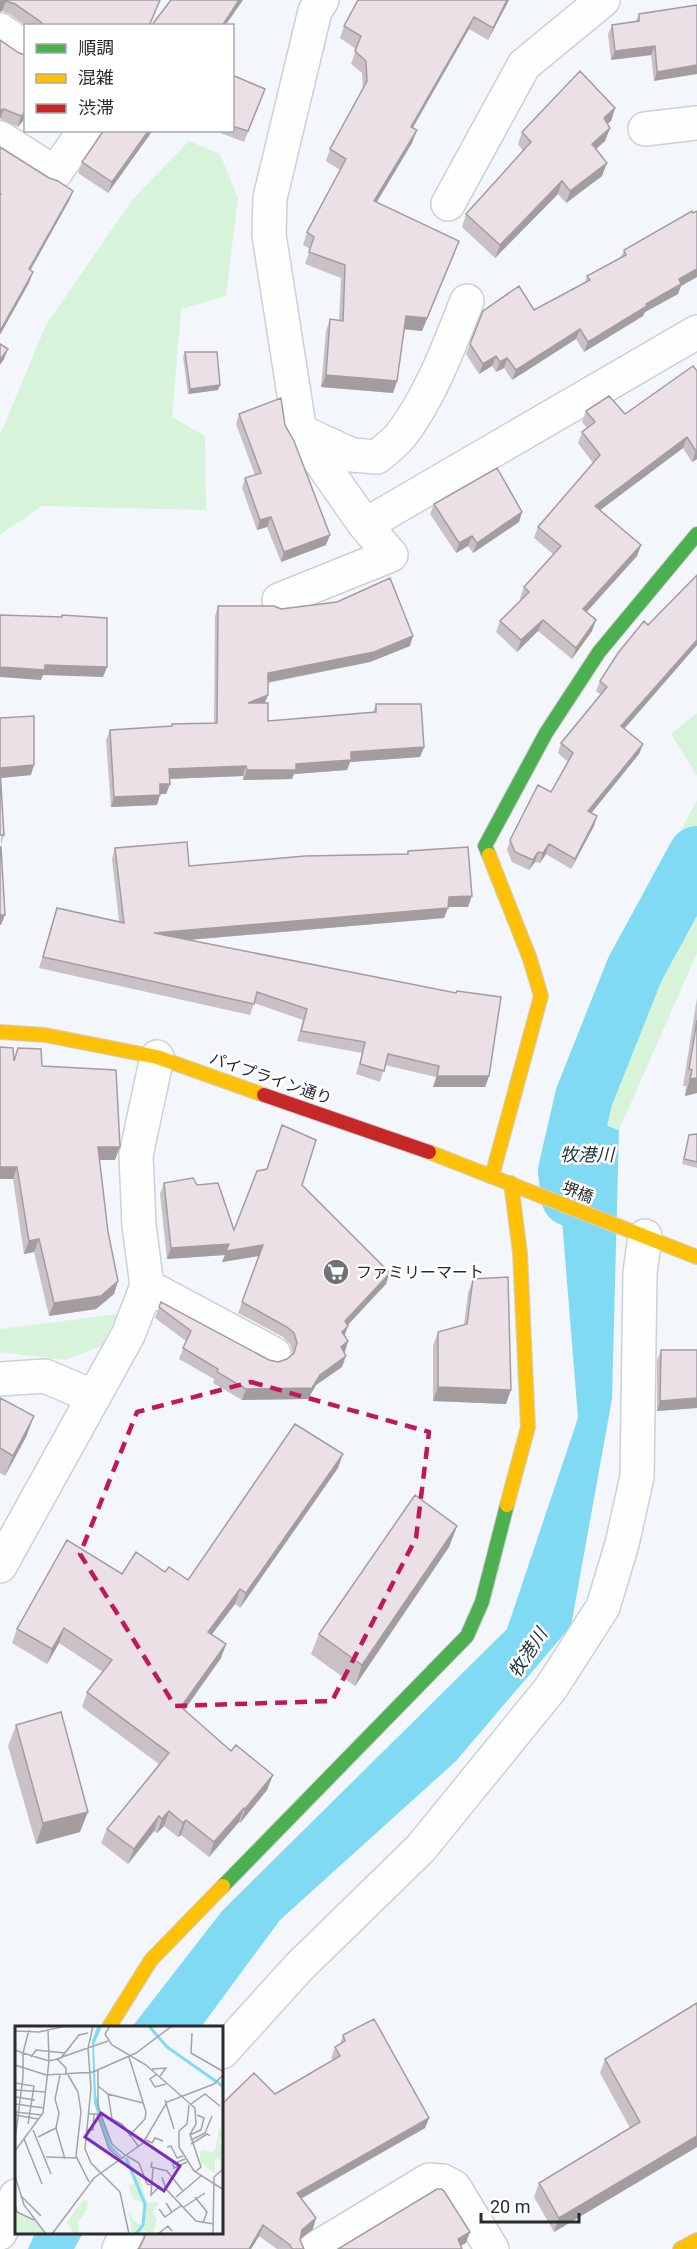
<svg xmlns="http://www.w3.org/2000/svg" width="697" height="2249" viewBox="0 0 697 2249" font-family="Roboto,'Noto Sans JP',sans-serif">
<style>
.green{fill:#d7f4db}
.water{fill:#80daf4}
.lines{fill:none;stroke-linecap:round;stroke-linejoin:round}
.river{stroke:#80daf4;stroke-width:58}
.street-casing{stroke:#ced0d3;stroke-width:36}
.fast-casing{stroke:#ced0d3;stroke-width:16}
.slow-casing{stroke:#ced0d3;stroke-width:16}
.jam-casing{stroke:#ced0d3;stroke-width:16}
.street{stroke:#fdfefe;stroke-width:33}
.fast{stroke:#4caf50;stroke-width:14}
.slow{stroke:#ffc107;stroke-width:14}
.jam{stroke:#c62828;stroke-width:14}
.wall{fill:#c9c1c5}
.shaded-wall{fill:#a49da0}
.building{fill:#eae0e5;stroke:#a49da0;stroke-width:1.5}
.marked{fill:none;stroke:#c2185b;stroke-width:4.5;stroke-dasharray:12 8;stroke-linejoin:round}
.labels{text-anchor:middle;stroke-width:5;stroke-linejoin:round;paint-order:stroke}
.street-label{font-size:16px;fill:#292b2d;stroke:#fff}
.poi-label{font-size:16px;fill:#292b2d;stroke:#fff;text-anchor:start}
.water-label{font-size:18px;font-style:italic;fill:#21373e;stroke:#fff}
.inset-river{fill:none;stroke:#80daf4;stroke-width:3}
.inset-road{fill:none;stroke:#a2a5a8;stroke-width:1.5}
.view{fill:#7b2cbf;fill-opacity:0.15;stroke:#7b2cbf;stroke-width:3}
.inset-edge{fill:none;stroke:#292b2d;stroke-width:3}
</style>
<rect width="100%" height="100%" fill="#f3f6fa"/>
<path class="green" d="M 189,141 L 220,154 L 238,198 L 226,296 L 181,309 L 172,417 L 205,436 L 206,510 L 42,506 L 0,535 L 0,435 L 46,325 L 132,200 Z
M 697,713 L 697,776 L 671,734 Z
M 697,800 L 697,953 L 619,1130 L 605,1131 L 621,1039 L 683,914 L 648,890 Z
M 118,1314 L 101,1346 L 65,1360 L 0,1352 L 0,1329 Z"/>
<path class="water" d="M 553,1108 L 619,1130 L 612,1399 L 571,1626 L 456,1761 L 280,1920 L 201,2027 L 132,2027 L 222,1911 L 507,1629 L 578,1418 Z
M 35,2233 L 35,2232 L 83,2233 L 74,2249 L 28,2249 Z"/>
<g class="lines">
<path class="river" d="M 570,1197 L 567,1171 L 584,1097 L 635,969 L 697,855"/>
<g class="street-casing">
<path id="street" d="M 0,30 L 26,48
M 645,129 L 697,123
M 0,138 L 55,173 L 85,130
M 448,204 L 524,65 L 603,0
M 302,432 L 352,455 L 377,457 C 385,450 395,443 401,435 C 431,396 449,346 467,301
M 365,525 L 697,332
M 279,600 L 391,555 L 365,525 L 300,432 L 269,235 L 270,198 L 315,11 L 322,0
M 147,1286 L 274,1354
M 0,1379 L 45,1376 L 94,1397
M 0,1566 L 128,1335 L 147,1286 L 139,1225 L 136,1155 L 157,1057
M 222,2052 L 299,1967 L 421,1848 L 551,1688 L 603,1607 L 622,1544 L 637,1477 L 640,1273 L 645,1236
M 0,2233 L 16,2196
M 119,2249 L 127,2232
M 315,2249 L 429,2180 L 443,2181 L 454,2187 L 492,2249"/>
</g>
<g class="fast-casing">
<path id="fast" d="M 489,855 L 485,846 L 546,733 L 599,652 L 697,534
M 223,1886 L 467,1636 L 482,1602 L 507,1505"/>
</g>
<g class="slow-casing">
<path id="slow" d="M 489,855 L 530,959 L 541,996 L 492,1176
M 0,1032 L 45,1035 L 157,1057 L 264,1095
M 429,1152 L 697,1257
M 507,1505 L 528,1427 L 520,1253 L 511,1183
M 109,2027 L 151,1960 L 223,1886
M 680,2249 L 697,2240"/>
</g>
<g class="jam-casing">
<path id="jam" d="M 264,1095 L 429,1152"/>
</g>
<use href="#street" class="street"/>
<use href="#fast" class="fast"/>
<use href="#slow" class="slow"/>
<use href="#jam" class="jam"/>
</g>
<path class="wall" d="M 0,0 L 150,26 L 26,26 L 11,15 L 2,11 L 0,12 Z
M 358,0 L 509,0 L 488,40 L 469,29 L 413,128 L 412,143 L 377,202 L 455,253 L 422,331 L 404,329 L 397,381 L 393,393 L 321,387 L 326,331 L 330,319 L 339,320 L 341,278 L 305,264 L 310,249 L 303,245 L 307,232 L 340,170 L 326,161 L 330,149 L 363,90 L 362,73 L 351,64 L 356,49 L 340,38 L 344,26 Z
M 697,5 L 654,81 L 651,55 L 611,60 L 608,34 L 612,25 L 636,21 L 639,14 Z
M 0,40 L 26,117 L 18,127 L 0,119 Z
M 232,75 L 265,89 L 244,142 L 213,130 L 232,130 Z
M 615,108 L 611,121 L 607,124 L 610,128 L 605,141 L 596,149 L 602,176 L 566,203 L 558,194 L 495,258 L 462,227 L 466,214 L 523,151 L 518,144 L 522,132 Z
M 103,130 L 153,130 L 108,193 L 78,173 L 82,162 Z
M 697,211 L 697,277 L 681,286 L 678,294 L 645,312 L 643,316 L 584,352 L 576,339 L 512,380 L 504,368 L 496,372 L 492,366 L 479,374 L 466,354 L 483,311 L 534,310 L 585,282 L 587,276 L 621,257 L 624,250 Z
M 185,352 L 220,385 L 218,390 L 188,394 L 183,357 Z
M 693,366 L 697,459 L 692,462 L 683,448 L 600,510 L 641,545 L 637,556 L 587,612 L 596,620 L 592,631 L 572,659 L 538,631 L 517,652 L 496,632 L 500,621 L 521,600 L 520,598 L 524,587 L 553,554 L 534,538 L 538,527 L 593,463 L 578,443 L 582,432 L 587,428 L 582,422 L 586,411 L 625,414 Z
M 239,414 L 285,425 L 326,545 L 281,562 L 267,527 L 257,530 L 242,488 L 245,478 L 255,475 L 236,424 Z
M 434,504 L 522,512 L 519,522 L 473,553 L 468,546 L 456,553 L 430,514 Z
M 697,575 L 697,645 L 624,729 L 643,744 L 639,754 L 591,813 L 597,816 L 594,826 L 571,869 L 546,854 L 540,863 L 535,862 L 529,870 L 512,862 L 507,850 L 510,840 L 551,792 L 568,762 L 558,753 L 561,743 L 601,695 L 596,691 L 600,681 L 648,625 Z
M 218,606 L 281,609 L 410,646 L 370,662 L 268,683 L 265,703 L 268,721 L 373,712 L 376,704 L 424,747 L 420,757 L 350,762 L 347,770 L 294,774 L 292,779 L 243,780 L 243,776 L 170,779 L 170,784 L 166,794 L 160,794 L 157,805 L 111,807 L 106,740 L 110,730 L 171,726 L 172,724 L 214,723 L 215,616 Z
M 0,718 L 31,775 L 1,778 L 4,835 L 1,845 Z
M 115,848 L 189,866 L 407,854 L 408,851 L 468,907 L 448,907 L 444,918 L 191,940 L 489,1076 L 485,1087 L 433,1087 L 436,1077 L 385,1065 L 380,1082 L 356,1074 L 362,1053 L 297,1041 L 303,1020 L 254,1003 L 250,1015 L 39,968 L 57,908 L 119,921 L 112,859 Z
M 697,998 L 697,1093 L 685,1096 L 686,1086 L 683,1086 Z
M 18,1048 L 42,1066 L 115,1160 L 99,1160 L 108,1232 L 118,1281 L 114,1294 L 96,1309 L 49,1316 L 34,1252 L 24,1254 L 13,1179 L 14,1059 Z
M 697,1134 L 697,1168 L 682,1164 L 689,1135 Z
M 164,1183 L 197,1185 L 234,1230 L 302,1185 L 386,1284 L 348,1325 L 345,1336 L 348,1341 L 344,1353 L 342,1367 L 316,1385 L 308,1399 L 242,1400 L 213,1383 L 214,1379 L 179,1359 L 186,1341 L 155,1318 L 161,1302 L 269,1360 L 278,1362 L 287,1359 L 293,1354 L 290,1344 L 283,1337 L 238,1313 L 259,1256 L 222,1262 L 225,1255 L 167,1259 L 160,1194 Z
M 473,1279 L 506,1404 L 433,1401 L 433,1346 L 438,1332 L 464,1325 L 468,1293 Z
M 661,1350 L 697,1350 L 697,1408 L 657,1411 L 657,1360 Z
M 0,1398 L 34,1416 L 26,1437 L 5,1476 L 0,1473 Z
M 338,1468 L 240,1608 L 235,1604 L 212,1634 L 226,1644 L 221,1658 L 184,1710 L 231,1751 L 273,1775 L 267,1790 L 240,1823 L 239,1822 L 209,1857 L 181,1835 L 178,1837 L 164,1826 L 157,1833 L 154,1831 L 128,1864 L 101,1843 L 107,1829 L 159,1764 L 82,1707 L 87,1692 L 103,1672 L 59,1643 L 47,1664 L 12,1643 L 17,1629 L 122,1574 L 165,1572 L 188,1580 Z
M 457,1526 L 449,1547 L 355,1686 L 311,1654 L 319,1634 Z
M 16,1725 L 80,1832 L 36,1844 L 8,1746 Z
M 697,2003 L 697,2147 L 554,2232 L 534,2197 L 539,2183 L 630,2128 L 600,2073 L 605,2059 Z
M 343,2035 L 429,2118 L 425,2128 L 301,2199 L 313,2229 L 300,2239 L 302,2248 L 304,2249 L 277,2249 L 259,2236 L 251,2249 L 138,2249 L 140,2247 L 146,2234 L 146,2232 L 222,2232 L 275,2094 L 333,2060 L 331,2058 L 335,2047 L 340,2044 Z"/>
<path class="shaded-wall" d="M 239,0 L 243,0 L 225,26 L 222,26 Z
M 507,0 L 509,0 L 488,40 L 493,28 Z
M 6,1 L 2,11 L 0,12 L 0,2 Z
M 474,17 L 469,29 L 406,139 L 411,127 Z
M 655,46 L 651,55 L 611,60 L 615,51 Z
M 697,65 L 697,74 L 654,81 L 657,72 Z
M 615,108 L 611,121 L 600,130 L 604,118 Z
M 4,109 L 0,119 L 0,110 Z
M 26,111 L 26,117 L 18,127 L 21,116 Z
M 610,128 L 605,141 L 588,156 L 592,144 Z
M 149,130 L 153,130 L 108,193 L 112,182 Z
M 417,130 L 412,143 L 370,213 L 374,201 Z
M 607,163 L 602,176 L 566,203 L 570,191 Z
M 562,181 L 558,194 L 495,258 L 500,245 Z
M 73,191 L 69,201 L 25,280 L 29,269 Z
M 459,241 L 422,331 L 401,329 L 406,316 Z
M 697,269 L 697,277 L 681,286 L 678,294 L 645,312 L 643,316 L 584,352 L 588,342 L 646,304 L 679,279 Z
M 33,272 L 29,283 L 0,335 L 0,331 Z
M 580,329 L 576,339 L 512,380 L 516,370 Z
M 8,349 L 4,359 L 0,365 L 0,360 Z
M 496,356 L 492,366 L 479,374 L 483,364 Z
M 507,358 L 504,368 L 496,372 L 500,362 Z
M 326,375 L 397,381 L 393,393 L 321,387 Z
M 220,385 L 218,390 L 188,394 L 190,389 Z
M 687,437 L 683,448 L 591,517 L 595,506 Z
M 697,450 L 697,459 L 692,462 L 696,451 Z
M 522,512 L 519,522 L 473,553 L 477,543 Z
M 271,517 L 267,527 L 257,530 L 260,520 Z
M 330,535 L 326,545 L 281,562 L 284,552 Z
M 472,536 L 468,546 L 456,553 L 459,543 Z
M 641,545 L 637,556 L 579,620 L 583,609 Z
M 543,620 L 538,631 L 517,652 L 521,640 Z
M 596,620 L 592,631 L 572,659 L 576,648 Z
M 413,636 L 410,646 L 370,662 L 264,683 L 268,673 Z
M 697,640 L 697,645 L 618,736 L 621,726 Z
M 45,665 L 107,667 L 103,677 L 43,675 L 41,680 L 0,677 L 0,667 Z
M 268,695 L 264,705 L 248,703 Z
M 643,744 L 639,754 L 585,821 L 588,811 Z
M 424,747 L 420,757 L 350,762 L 347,770 L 294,774 L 292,779 L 243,780 L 247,770 L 296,764 L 351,752 Z
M 34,765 L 31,775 L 0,778 L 0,768 Z
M 246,766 L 243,776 L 165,779 L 169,769 Z
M 160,784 L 170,784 L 166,794 L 156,794 Z
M 160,795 L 157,805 L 111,807 L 114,797 Z
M 597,816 L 594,826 L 571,869 L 575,859 Z
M 549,844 L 546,854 L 540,863 L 543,853 Z
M 538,852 L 535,862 L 529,870 L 533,860 Z
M 472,896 L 468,907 L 445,907 L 449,897 Z
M 448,908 L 444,918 L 150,943 L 154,933 Z
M 0,915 L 5,915 L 1,925 L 0,925 Z
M 437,1076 L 489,1076 L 485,1087 L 433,1087 Z
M 697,1078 L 697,1093 L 685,1096 L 690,1079 Z
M 98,1147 L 120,1147 L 115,1160 L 93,1160 Z
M 0,1167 L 17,1167 L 13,1179 L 0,1179 Z
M 39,1239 L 34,1252 L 24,1254 L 29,1241 Z
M 229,1244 L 263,1245 L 259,1256 L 222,1262 L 225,1255 L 167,1259 L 171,1248 Z
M 390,1273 L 386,1284 L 341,1332 L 345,1321 Z
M 118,1281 L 114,1294 L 96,1309 L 49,1316 L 54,1303 Z
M 348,1326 L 344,1336 L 342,1332 Z
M 348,1341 L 345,1352 L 337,1358 L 341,1347 Z
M 346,1356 L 342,1367 L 316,1385 L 308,1399 L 242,1400 L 246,1389 L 320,1375 Z
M 438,1387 L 511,1390 L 506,1404 L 433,1401 Z
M 697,1398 L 697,1408 L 657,1411 L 660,1401 Z
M 34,1416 L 26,1437 L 5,1476 L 13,1456 Z
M 343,1454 L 338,1468 L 240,1608 L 246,1593 Z
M 457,1526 L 449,1547 L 355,1686 L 362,1665 Z
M 240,1589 L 235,1604 L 203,1646 L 208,1632 Z
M 64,1628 L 59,1643 L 47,1664 L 52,1649 Z
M 226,1644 L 221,1658 L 176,1722 L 181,1707 Z
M 273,1775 L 267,1790 L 240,1823 L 245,1809 Z
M 244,1808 L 239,1822 L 209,1857 L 214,1842 Z
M 169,1811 L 164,1826 L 157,1833 L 162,1819 Z
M 88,1812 L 80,1832 L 36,1844 L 43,1823 Z
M 159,1816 L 154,1831 L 128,1864 L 134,1849 Z
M 186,1820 L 181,1835 L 178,1837 L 183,1823 Z
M 429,2118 L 425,2128 L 293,2203 L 297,2193 Z
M 697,2136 L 697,2147 L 554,2232 L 559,2218 Z
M 316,2218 L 313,2229 L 298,2241 L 302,2230 Z
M 263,2225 L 259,2236 L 251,2249 L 249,2249 Z
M 470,2232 L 466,2243 L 454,2249 L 458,2239 Z"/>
<path class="building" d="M 0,0 L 160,0 L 149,26 L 44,26 L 41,22 L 15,4 L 6,1 L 0,2 Z
M 171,0 L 239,0 L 222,26 L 151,26 Z
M 358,0 L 507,0 L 493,28 L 474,17 L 411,127 L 417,130 L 374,201 L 459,241 L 427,318 L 406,316 L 397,381 L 326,375 L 330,319 L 343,321 L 345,265 L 309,252 L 314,237 L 307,232 L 346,159 L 330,149 L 367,81 L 366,61 L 355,51 L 361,36 L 344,26 Z
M 697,5 L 697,65 L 657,72 L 655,46 L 615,51 L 612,25 L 639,21 L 639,14 Z
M 0,40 L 19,53 L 26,55 L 26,111 L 21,116 L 4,109 L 0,110 Z
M 580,71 L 615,108 L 604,118 L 610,128 L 592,144 L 607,163 L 570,191 L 562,181 L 500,245 L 466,214 L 531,142 L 522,132 Z
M 232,75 L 265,89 L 248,131 L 232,126 Z
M 104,130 L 149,130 L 112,182 L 82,162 Z
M 0,147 L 49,178 L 58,181 L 73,191 L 29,269 L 33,272 L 0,331 L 0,195 L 1,194 L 0,193 Z
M 692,211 L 693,213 L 697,211 L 697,269 L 679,279 L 681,284 L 646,304 L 647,306 L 588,342 L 580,329 L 516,370 L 507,358 L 500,362 L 496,356 L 483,364 L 470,344 L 483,311 L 519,286 L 534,310 L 590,280 L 587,276 L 626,255 L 624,250 Z
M 0,344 L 8,349 L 0,360 Z
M 185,352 L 217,352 L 220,385 L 190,389 Z
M 693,366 L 697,371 L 697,450 L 696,451 L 687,437 L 595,506 L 641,545 L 583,609 L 596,620 L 576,648 L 543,620 L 521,640 L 500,621 L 529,592 L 524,587 L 561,546 L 538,527 L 600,455 L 582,432 L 595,422 L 586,411 L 609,396 L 625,414 Z
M 281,398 L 285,425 L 294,441 L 330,535 L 284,552 L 271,517 L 260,520 L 245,478 L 261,473 L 239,414 Z
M 497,468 L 522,512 L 477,543 L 472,536 L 459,543 L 434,504 Z
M 697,575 L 697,640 L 621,726 L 643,744 L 588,811 L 597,816 L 575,859 L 549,844 L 543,853 L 538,852 L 533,860 L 515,852 L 510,840 L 538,785 L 551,792 L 573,753 L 561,743 L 607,687 L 600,681 L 618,653 L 644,621 L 648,625 Z
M 390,578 L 413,636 L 374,652 L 268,673 L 268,695 L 248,703 L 268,703 L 268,721 L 376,712 L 376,704 L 421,704 L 424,747 L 351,752 L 351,760 L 296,764 L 296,770 L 247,770 L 246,766 L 169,769 L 170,784 L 160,784 L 160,795 L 114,797 L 110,730 L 172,726 L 172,724 L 217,723 L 218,606 L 274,606 L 281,609 L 337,602 Z
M 0,615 L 62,617 L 62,615 L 107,618 L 107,667 L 45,665 L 45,670 L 0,667 Z
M 34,716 L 34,765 L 0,768 L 0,718 Z
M 0,770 L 4,835 L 0,835 Z
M 187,842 L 189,866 L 305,856 L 408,854 L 408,851 L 468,847 L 472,896 L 449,897 L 448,908 L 154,933 L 456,993 L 457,991 L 501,997 L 489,1076 L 437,1076 L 439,1066 L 388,1054 L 384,1071 L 360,1064 L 365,1042 L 301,1031 L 307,1009 L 257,992 L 254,1004 L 43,957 L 57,908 L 124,923 L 115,848 Z
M 0,847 L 1,847 L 5,915 L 0,915 Z
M 697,1020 L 697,1078 L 690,1079 L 692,1070 L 689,1069 Z
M 0,1047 L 13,1048 L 14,1061 L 18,1048 L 41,1049 L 42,1066 L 116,1070 L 120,1147 L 98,1147 L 108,1232 L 118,1281 L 101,1296 L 54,1303 L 39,1239 L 29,1241 L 17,1167 L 0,1167 Z
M 282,1125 L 316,1140 L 302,1185 L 390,1273 L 345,1321 L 348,1326 L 342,1332 L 348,1341 L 341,1347 L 346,1356 L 320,1375 L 312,1388 L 246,1389 L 217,1372 L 218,1369 L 183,1348 L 191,1331 L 159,1307 L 161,1302 L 269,1360 L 278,1362 L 287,1359 L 294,1353 L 297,1343 L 294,1333 L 287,1327 L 242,1302 L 263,1245 L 226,1251 L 229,1244 L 171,1248 L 164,1183 L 193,1178 L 197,1185 L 218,1183 L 234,1230 L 257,1171 L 267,1169 Z
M 697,1134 L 697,1162 L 684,1159 L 689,1135 Z
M 508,1277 L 511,1390 L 438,1387 L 438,1332 L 467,1324 L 473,1279 Z
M 661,1350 L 697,1350 L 697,1398 L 660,1401 Z
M 0,1398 L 34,1416 L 13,1456 L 0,1448 Z
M 295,1424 L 343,1454 L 246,1593 L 240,1589 L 208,1632 L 226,1644 L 181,1707 L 231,1751 L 236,1745 L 273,1775 L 245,1809 L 244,1808 L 214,1842 L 186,1820 L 183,1823 L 169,1811 L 162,1819 L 159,1816 L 134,1849 L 107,1829 L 169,1753 L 87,1692 L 112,1660 L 64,1628 L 52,1649 L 17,1629 L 67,1540 L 122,1574 L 136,1552 L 165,1572 L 169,1567 L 188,1580 Z
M 415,1495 L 457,1526 L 362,1665 L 319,1634 Z
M 61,1712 L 88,1812 L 43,1823 L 16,1725 Z
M 697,2003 L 697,2136 L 559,2218 L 539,2183 L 640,2122 L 605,2059 Z
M 374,2019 L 429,2118 L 297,2193 L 316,2218 L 302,2230 L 300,2240 L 304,2249 L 292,2249 L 290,2245 L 263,2225 L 249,2249 L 138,2249 L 140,2247 L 147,2232 L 222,2232 L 222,2104 L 254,2073 L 275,2094 L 340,2056 L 335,2047 L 345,2041 L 343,2035 Z
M 437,2189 L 441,2189 L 444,2191 L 470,2232 L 458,2239 L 462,2249 L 338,2249 Z"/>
<path class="marked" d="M 251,1382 L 429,1432 L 416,1538 L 332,1701 L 175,1706 L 80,1554 L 137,1412 Z"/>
<defs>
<g id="supermarket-disc" transform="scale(1.35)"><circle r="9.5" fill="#707275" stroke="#fff"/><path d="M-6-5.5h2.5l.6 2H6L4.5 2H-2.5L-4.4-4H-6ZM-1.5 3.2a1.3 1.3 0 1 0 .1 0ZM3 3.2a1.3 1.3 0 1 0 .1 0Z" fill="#fff"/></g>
</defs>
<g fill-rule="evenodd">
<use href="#supermarket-disc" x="336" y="1272"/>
</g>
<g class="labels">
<g class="street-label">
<text transform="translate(271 1078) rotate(19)" y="6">パイプライン通り</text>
<text transform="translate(578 1192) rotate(21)" y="6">堺橋</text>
</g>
<g class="poi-label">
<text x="356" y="1278">ファミリーマート</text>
</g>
<g class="water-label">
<text x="587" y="1161">牧港川</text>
<text transform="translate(528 1653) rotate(-57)" y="6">牧港川</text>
</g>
</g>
<g transform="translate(15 2026)">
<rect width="208" height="208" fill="#f3f6fa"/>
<path d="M 204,102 L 208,107 L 204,118 L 208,119 L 208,141 L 205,143 L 205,134 L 200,132 L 200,148 L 184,135 L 186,123 L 197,126 L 201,122 ZM 111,135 L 123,146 L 132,177 L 144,176 L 138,187 L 142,194 L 138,208 L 129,204 L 117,208 L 114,184 L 118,194 L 126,199 L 130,195 L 128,176 L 119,174 L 116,168 L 114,159 L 122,157 ZM 68,174 L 73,175 L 72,183 L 63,196 L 64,208 L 59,208 L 52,196 ZM 0,184 L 22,195 L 29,208 L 0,208 Z" fill="#d7f4db"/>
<path d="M 87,0 L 79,19 L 81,69 L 96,119 L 111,135 L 94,122 L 79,77 L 77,15 L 82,1 Z" fill="#80daf4"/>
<path class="inset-river" d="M 134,0 L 152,21 L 209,61M 111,132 L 130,178 L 128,199 L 121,208"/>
<path class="inset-road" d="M 78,0 L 73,22 L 76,62 L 70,123 L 76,137 L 105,166 L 114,208M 95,0 L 90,8 L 97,19 L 131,39 L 180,82 L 181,98 L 175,108 L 186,141 L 180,146M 14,4 L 8,27 L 34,35M 0,5 L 24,6 L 51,0M 177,7 L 176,27 L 209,46M 0,24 L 8,27 L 8,51 L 0,114M 16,31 L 21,24 L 50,27M 47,31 L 93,15M 42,33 L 51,42 L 51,49M 34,35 L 46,32 L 64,9 L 73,7M 0,39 L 31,49 L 78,46 L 121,27 L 157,0M 137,43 L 151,42 L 145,50M 83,44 L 83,60 L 93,68 L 128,77M 142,48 L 135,53 L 140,61 L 151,58M 45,49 L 40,73 L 44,87 L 41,102 L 50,133M 53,49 L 63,66 L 66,86 L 61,130 L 74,156M 0,57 L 19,60 L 13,98M 83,58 L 83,81 L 97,118 L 111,130M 0,64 L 31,66M 93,68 L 97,93 L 107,98 L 124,121M 0,71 L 20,74M 150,74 L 159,103M 0,78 L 29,82M 176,78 L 190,68 L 205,80M 174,79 L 172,98 L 164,105 L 164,121 L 179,145 L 209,164M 0,86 L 27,89M 73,88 L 82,88 L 94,123 L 106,133M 0,89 L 23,93M 18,104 L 36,148M 72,104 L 78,104 L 79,88M 175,109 L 186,104 L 189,92 L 182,89M 114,110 L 130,93 L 131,86 L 114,31M 23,111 L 41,102M 9,113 L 27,158M 131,114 L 137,117 L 140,112 L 148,115M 176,114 L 190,107 L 197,90M 176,118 L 192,108 L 195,110M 152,121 L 156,120 L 162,132 L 168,130M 0,125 L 28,87 L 34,35 L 33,3M 112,130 L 124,137 L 132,158 L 137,159M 31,131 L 62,132M 170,133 L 158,138 L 159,142 L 172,136M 137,136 L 136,141 L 152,145 L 168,165M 138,141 L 136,169 L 145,160M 0,150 L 9,179 L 31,208M 147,151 L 151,163 L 181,195 L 199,198M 7,171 L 26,190M 161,171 L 186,150M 180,171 L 192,186 L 188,197M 151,177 L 157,186 L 167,179M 0,178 L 2,186 L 19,194M 169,181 L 190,167M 144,183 L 150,191 L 157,186M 37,208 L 79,152 L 128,117 L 152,76 L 199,58 L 209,48M 143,208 L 153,200 L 157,205M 198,208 L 199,151 L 209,142"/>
<path class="view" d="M 86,87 L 165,140 L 149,165 L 70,111 Z"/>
<rect width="208" height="208" class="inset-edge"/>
</g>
<rect x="24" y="24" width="210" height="108" fill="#ffffff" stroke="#a9aaab" stroke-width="1.5"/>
<rect x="36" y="44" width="30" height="9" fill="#4caf50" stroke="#a9aaab" stroke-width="1.5"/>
<text x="78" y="54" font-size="18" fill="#292b2d">順調</text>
<rect x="36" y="74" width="30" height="9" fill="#ffc107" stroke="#a9aaab" stroke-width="1.5"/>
<text x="78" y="84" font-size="18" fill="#292b2d">混雑</text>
<rect x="36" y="104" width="30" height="9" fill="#c62828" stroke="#a9aaab" stroke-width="1.5"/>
<text x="78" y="114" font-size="18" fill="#292b2d">渋滞</text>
<path d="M481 2213v9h98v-9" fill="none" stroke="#292b2d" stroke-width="3"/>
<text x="490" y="2213" font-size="18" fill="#292b2d" stroke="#ffffff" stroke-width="4.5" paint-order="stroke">20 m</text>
</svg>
